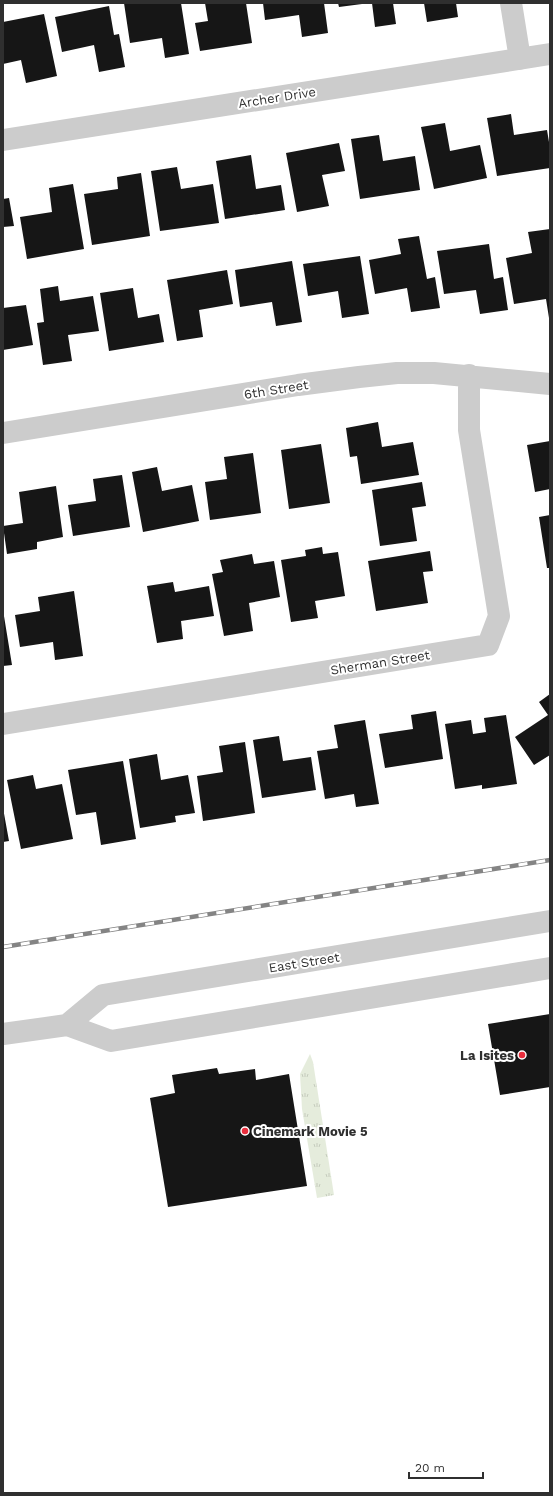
<svg xmlns="http://www.w3.org/2000/svg" width="553" height="1496" viewBox="0 0 553 1496" font-family="'Work Sans',sans-serif">
<style>
.grass{fill:url(#grass-tufts)}
.building{fill:#161616}
.lines{fill:none;stroke-linecap:round;stroke-linejoin:round}
.minor{stroke:#ccc;stroke-width:22}
.tertiary{stroke:#ccc;stroke-width:22}
.rail-casing{stroke:#848484;stroke-width:4.5}
.rail{stroke:#fff;stroke-width:3;stroke-dasharray:9;stroke-linecap:butt}
.poi-dot{fill:#e92e3d;stroke:#fff;stroke-width:1.5}
.labels{text-anchor:middle;stroke-width:4;stroke-linejoin:round;paint-order:stroke}
.street-label{font-size:13px;fill:#2f2f2f;stroke:#fff}
.poi-label{font-size:13px;font-weight:bold;fill:#2f2f2f;stroke:#fff;text-anchor:end}
</style>
<defs>
<pattern id="grass-tufts" width="24" height="20" patternUnits="userSpaceOnUse"><rect width="24" height="20" fill="#e5ecdc"/><path d="M3 7l-1-3M5 7V3M7 7l1-3M15 17l-1-3M17 17v-4M19 17l1-3" fill="none" stroke="#c5cbbd"/></pattern>
</defs>
<rect width="100%" height="100%" fill="#fff"/>
<path class="grass" d="M 310,1054 L 313,1062 L 334,1195 L 317,1198 L 302,1109 L 300,1074 Z"/>
<path class="building" d="M 124,3 L 181,3 L 189,54 L 165,58 L 162,38 L 130,43 Z
M 205,3 L 246,3 L 252,43 L 200,51 L 195,23 L 208,21 Z
M 263,3 L 324,3 L 328,33 L 302,37 L 299,15 L 265,20 Z
M 338,3 L 362,3 L 362,4 L 339,7 Z
M 372,3 L 393,3 L 396,24 L 375,27 Z
M 424,3 L 456,3 L 458,17 L 427,22 Z
M 109,6 L 114,35 L 119,34 L 125,67 L 99,72 L 94,45 L 62,52 L 55,17 Z
M 44,14 L 57,76 L 26,83 L 21,60 L 3,64 L 3,22 Z
M 511,114 L 514,135 L 547,130 L 550,148 L 550,168 L 497,176 L 487,118 Z
M 445,123 L 450,151 L 480,145 L 487,178 L 434,189 L 421,127 Z
M 379,135 L 383,161 L 415,156 L 420,190 L 360,199 L 351,139 Z
M 339,143 L 345,171 L 322,175 L 329,206 L 297,212 L 286,153 Z
M 251,155 L 256,189 L 281,185 L 285,210 L 225,219 L 216,161 Z
M 177,167 L 181,189 L 213,184 L 219,223 L 160,231 L 151,171 Z
M 141,173 L 150,236 L 92,245 L 84,194 L 118,189 L 117,177 Z
M 73,184 L 84,249 L 27,259 L 20,217 L 52,212 L 49,188 Z
M 9,198 L 14,226 L 3,227 L 3,199 Z
M 550,229 L 550,318 L 549,318 L 546,299 L 514,304 L 506,258 L 532,253 L 528,232 Z
M 419,236 L 427,279 L 435,277 L 440,308 L 411,312 L 407,288 L 375,294 L 369,260 L 401,254 L 398,239 Z
M 489,244 L 494,279 L 503,277 L 508,310 L 480,314 L 476,290 L 444,294 L 437,251 Z
M 360,256 L 369,314 L 342,318 L 338,291 L 308,296 L 303,264 Z
M 292,261 L 302,322 L 276,326 L 272,302 L 240,307 L 235,270 Z
M 227,270 L 233,304 L 199,310 L 203,337 L 177,341 L 167,280 Z
M 58,286 L 60,301 L 93,296 L 99,331 L 68,335 L 72,361 L 43,365 L 37,323 L 44,322 L 40,289 Z
M 133,288 L 138,318 L 159,314 L 164,342 L 109,351 L 100,293 Z
M 26,305 L 33,345 L 3,350 L 3,308 Z
M 378,422 L 382,447 L 413,442 L 419,475 L 361,484 L 357,456 L 350,457 L 346,428 Z
M 550,441 L 550,489 L 535,492 L 527,445 Z
M 321,444 L 330,503 L 289,509 L 281,450 Z
M 253,453 L 261,513 L 210,520 L 205,482 L 227,479 L 224,457 Z
M 157,467 L 162,491 L 192,485 L 199,521 L 143,532 L 132,472 Z
M 122,475 L 130,527 L 73,536 L 68,505 L 96,501 L 93,479 Z
M 422,482 L 426,506 L 412,508 L 417,541 L 380,546 L 372,490 Z
M 56,486 L 63,537 L 37,542 L 37,549 L 7,554 L 3,526 L 23,523 L 19,492 Z
M 550,515 L 550,568 L 547,568 L 539,517 Z
M 322,547 L 323,554 L 338,552 L 345,596 L 315,601 L 318,618 L 291,622 L 281,560 L 306,556 L 305,550 Z
M 430,551 L 433,571 L 423,572 L 428,603 L 376,611 L 368,561 Z
M 252,554 L 254,564 L 274,561 L 280,597 L 249,603 L 253,631 L 224,636 L 212,574 L 223,572 L 220,560 Z
M 173,582 L 175,592 L 209,586 L 214,616 L 181,621 L 183,639 L 157,643 L 147,586 Z
M 74,591 L 83,656 L 55,660 L 53,642 L 20,647 L 15,615 L 40,611 L 38,597 Z
M 3,610 L 12,665 L 3,666 Z
M 550,694 L 550,755 L 534,765 L 515,737 L 548,715 L 539,702 Z
M 436,711 L 443,759 L 385,768 L 379,734 L 413,729 L 411,715 Z
M 506,715 L 517,784 L 482,789 L 482,785 L 455,789 L 445,724 L 471,720 L 473,734 L 486,732 L 484,718 Z
M 365,720 L 379,804 L 356,807 L 354,794 L 325,799 L 317,751 L 338,748 L 334,725 Z
M 279,736 L 283,761 L 311,757 L 316,790 L 262,798 L 253,740 Z
M 245,742 L 255,813 L 203,821 L 197,776 L 223,772 L 219,746 Z
M 157,754 L 161,780 L 188,775 L 195,813 L 175,816 L 176,822 L 140,828 L 129,759 Z
M 123,761 L 136,839 L 101,845 L 96,812 L 76,815 L 68,770 Z
M 33,775 L 36,789 L 62,784 L 73,839 L 21,849 L 7,780 Z
M 3,808 L 9,841 L 3,842 Z
M 550,1014 L 550,1087 L 500,1095 L 488,1024 Z
M 217,1068 L 219,1074 L 255,1069 L 256,1080 L 289,1074 L 307,1186 L 168,1207 L 150,1098 L 175,1093 L 172,1075 Z"/>
<g class="lines">
<path class="minor" d="M 511,3 L 520,59
M 3,140 L 550,54
M 3,433 L 298,385 L 359,377 L 397,373 L 434,373 L 550,384
M 3,724 L 488,645 L 499,616 L 469,430 L 469,375"/>
<path class="tertiary" d="M 67,1025 L 103,995 L 550,921
M 3,1034 L 67,1025 L 111,1041 L 550,968"/>
<g class="rail-casing">
<path id="rail" d="M 3,947 L 550,860"/>
</g>
<use href="#rail" class="rail"/>
</g>
<g class="poi-dot">
<circle cx="522" cy="1055" r="4"/>
<circle cx="245" cy="1131" r="4"/>
</g>
<g class="labels">
<g class="street-label">
<text transform="translate(277 97) rotate(-9)" y="5">Archer Drive</text>
<text transform="translate(276 389) rotate(-9)" y="5">6th Street</text>
<text transform="translate(380 662) rotate(-9)" y="5">Sherman Street</text>
<text transform="translate(304 962) rotate(-9)" y="5">East Street</text>
</g>
<g class="poi-label">
<text x="514" y="1060">La Isites</text>
<text x="253" y="1136" text-anchor="start">Cinemark Movie 5</text>
</g>
</g>
<rect width="553" height="1496" fill="none" stroke="#2f2f2f" stroke-width="8"/>
<path d="M409 1472v6h74v-6" fill="none" stroke="#2f2f2f" stroke-width="2"/>
<text x="415" y="1472" font-size="12" fill="#2f2f2f" stroke="#ffffff" stroke-width="3" paint-order="stroke">20 m</text>
</svg>
